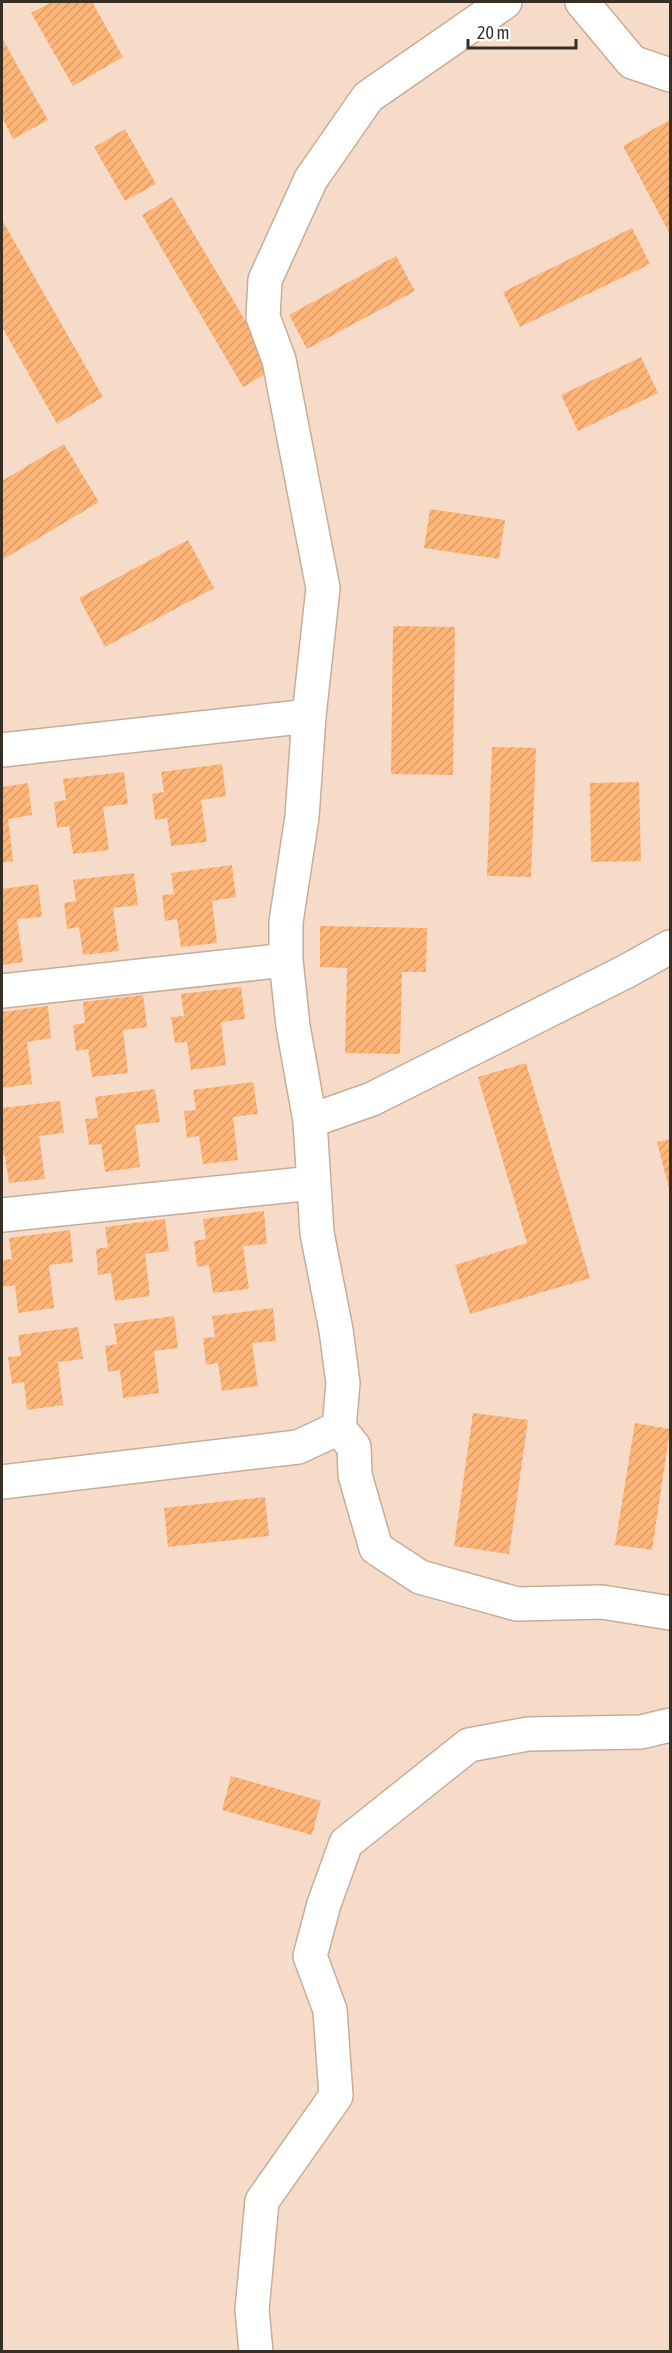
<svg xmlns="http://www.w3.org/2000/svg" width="672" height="2353" viewBox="0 0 672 2353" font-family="'Asap Condensed',sans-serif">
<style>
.building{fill:url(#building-hatch)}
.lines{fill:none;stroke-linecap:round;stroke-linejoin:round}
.minor-casing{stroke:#c5ad99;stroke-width:36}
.minor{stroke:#fff;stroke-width:33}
</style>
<defs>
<pattern id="building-hatch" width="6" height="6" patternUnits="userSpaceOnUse" patternTransform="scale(1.5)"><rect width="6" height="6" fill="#ffb577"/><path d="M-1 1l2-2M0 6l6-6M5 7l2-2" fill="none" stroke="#db9c67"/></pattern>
</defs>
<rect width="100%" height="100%" fill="#f6dcc8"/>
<path class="building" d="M 52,2 L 92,2 L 123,57 L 73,86 L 31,13 Z
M 2,38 L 48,120 L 13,139 L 2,117 Z
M 670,120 L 670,234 L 623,146 Z
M 125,129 L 156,184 L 125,201 L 94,147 Z
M 172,197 L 274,369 L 243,387 L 142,215 Z
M 2,220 L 103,397 L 57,424 L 2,327 Z
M 632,228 L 650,264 L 520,327 L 503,292 Z
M 396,256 L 415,291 L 307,349 L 289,315 Z
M 641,357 L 658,393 L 578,431 L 561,395 Z
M 64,444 L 99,502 L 2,560 L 2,481 Z
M 430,509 L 505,520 L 499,559 L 424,548 Z
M 188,540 L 214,588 L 105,647 L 79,598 Z
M 393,626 L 455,627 L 453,775 L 391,774 Z
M 492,747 L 536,748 L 531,877 L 487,876 Z
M 222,764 L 226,796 L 201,800 L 207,842 L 171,846 L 167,818 L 155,820 L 152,794 L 164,792 L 161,772 Z
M 124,772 L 128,804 L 103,807 L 109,850 L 73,854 L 69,826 L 57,828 L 54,802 L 66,800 L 63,779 Z
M 639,782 L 641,861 L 591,862 L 590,783 Z
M 28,783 L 32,815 L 8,819 L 13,861 L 2,863 L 2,787 Z
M 232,865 L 236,897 L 212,901 L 217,943 L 181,947 L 177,919 L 165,921 L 162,895 L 174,894 L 171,873 Z
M 134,873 L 138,905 L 113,908 L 119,951 L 83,955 L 79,927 L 67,929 L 64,903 L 76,901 L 73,880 Z
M 38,884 L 42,917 L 17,919 L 23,962 L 2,965 L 2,889 Z
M 320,926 L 427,928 L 426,972 L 402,972 L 400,1054 L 345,1053 L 347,968 L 320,967 Z
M 241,987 L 245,1019 L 221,1022 L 226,1065 L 191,1070 L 187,1042 L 175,1043 L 171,1017 L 184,1016 L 181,994 Z
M 143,995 L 147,1027 L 123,1030 L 128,1073 L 92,1077 L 88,1049 L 76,1051 L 73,1025 L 85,1023 L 83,1002 Z
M 48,1006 L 51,1038 L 27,1042 L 32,1084 L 2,1088 L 2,1012 Z
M 526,1063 L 590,1278 L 470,1314 L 455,1265 L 527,1243 L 478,1077 Z
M 253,1082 L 258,1114 L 233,1117 L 238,1160 L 203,1164 L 199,1136 L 187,1138 L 184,1111 L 196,1110 L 193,1090 Z
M 155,1089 L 160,1122 L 135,1125 L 140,1167 L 105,1172 L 101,1144 L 89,1145 L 85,1119 L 98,1118 L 95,1097 Z
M 60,1101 L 64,1133 L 39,1136 L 45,1179 L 9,1183 L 5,1155 L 2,1156 L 2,1108 Z
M 670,1139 L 670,1192 L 657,1142 Z
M 264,1211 L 267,1244 L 243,1246 L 249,1289 L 213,1293 L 209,1265 L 197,1267 L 194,1241 L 206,1239 L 203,1219 Z
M 165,1219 L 169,1251 L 145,1254 L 150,1296 L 115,1301 L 111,1273 L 98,1275 L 96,1249 L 108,1247 L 105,1227 Z
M 70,1230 L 73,1262 L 49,1265 L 54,1308 L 18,1313 L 15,1285 L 3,1287 L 2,1260 L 12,1259 L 9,1238 Z
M 273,1308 L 276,1341 L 252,1343 L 258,1386 L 222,1391 L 218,1363 L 206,1365 L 203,1338 L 215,1337 L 212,1316 Z
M 174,1316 L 178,1348 L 154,1351 L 159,1393 L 123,1398 L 120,1370 L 108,1372 L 105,1346 L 117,1344 L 114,1324 Z
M 78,1327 L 83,1359 L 58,1362 L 63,1405 L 27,1410 L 24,1382 L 12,1384 L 8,1357 L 21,1356 L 18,1335 Z
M 473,1413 L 528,1420 L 509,1554 L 454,1546 Z
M 635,1423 L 670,1429 L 652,1550 L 615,1545 Z
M 265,1497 L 269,1536 L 168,1547 L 164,1508 Z
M 231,1776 L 321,1801 L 312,1835 L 222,1810 Z"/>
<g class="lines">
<g class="minor-casing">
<path id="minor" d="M 582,2 L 632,62 L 670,75
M 2,750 L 309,716
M 2,991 L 286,960
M 310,1121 L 372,1099 L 625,972 L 670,947
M 2,1215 L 313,1183
M 339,1428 L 354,1447 L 355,1475 L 376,1548 L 420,1577 L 517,1604 L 602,1602 L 670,1613
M 2,1482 L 298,1447 L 339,1428 L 343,1383 L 336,1330 L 317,1233 L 310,1121 L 293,1026 L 286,960 L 286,922 L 302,817 L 309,716 L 323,588 L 279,360 L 263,317 L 265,280 L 311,179 L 368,97 L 505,2
M 256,2352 L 252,2310 L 262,2201 L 336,2096 L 330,2010 L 310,1956 L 324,1904 L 346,1843 L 469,1745 L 528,1734 L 641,1732 L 670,1725"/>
</g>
<use href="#minor" class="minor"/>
</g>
<rect width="672" height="2353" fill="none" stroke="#372e26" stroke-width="6"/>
<path d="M468 39v9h108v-9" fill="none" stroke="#372e26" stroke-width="3"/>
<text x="477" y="39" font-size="18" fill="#372e26" stroke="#ffffff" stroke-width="4.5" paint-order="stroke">20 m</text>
</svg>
